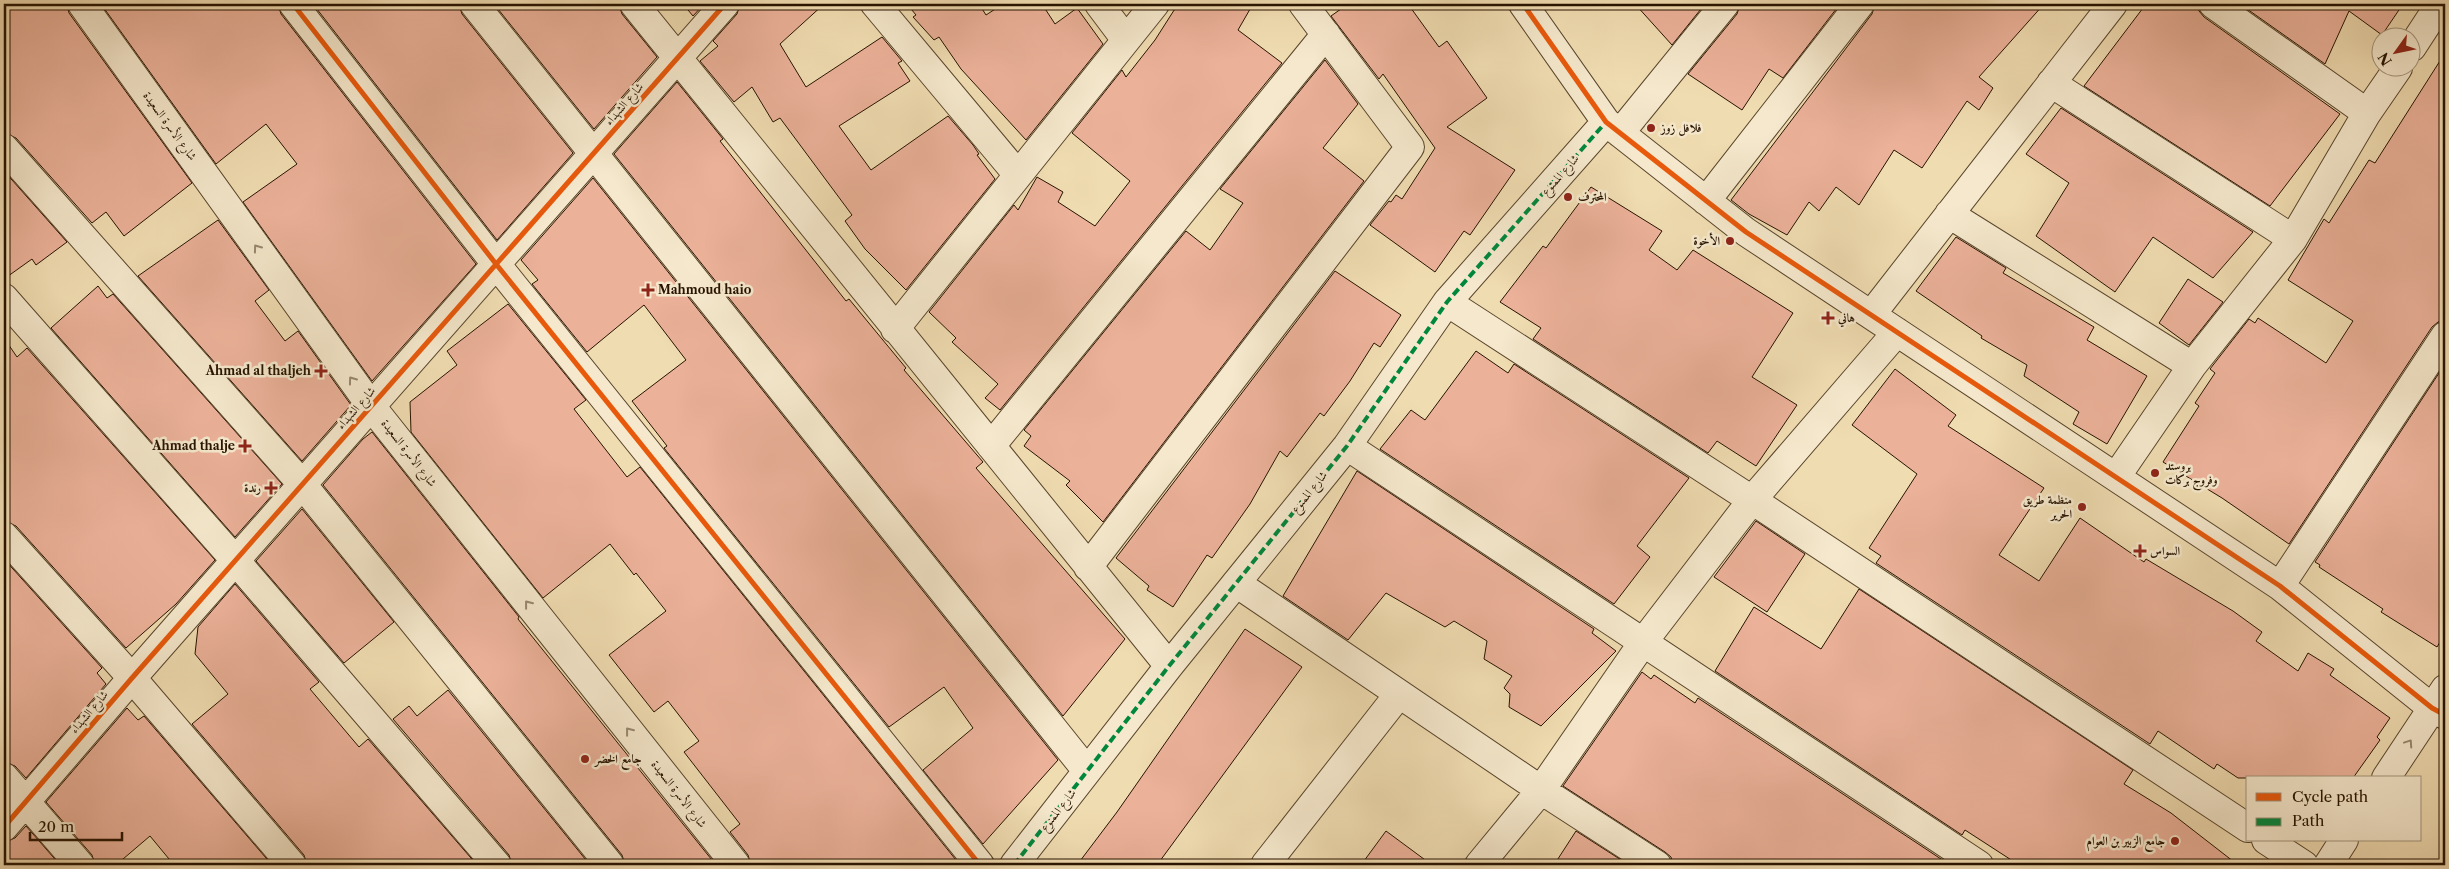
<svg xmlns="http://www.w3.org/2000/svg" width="2449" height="869" viewBox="0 0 2449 869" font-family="'Libre Caslon Text',Amiri,serif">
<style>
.building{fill:#ebb199;stroke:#271300}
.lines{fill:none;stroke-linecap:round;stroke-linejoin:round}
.minor-casing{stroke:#59452c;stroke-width:30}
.minor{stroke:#f5e8cc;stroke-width:28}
.quiet{stroke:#00873e;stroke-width:4;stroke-dasharray:8 4;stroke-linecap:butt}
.cycleway-casing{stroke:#f5e8cc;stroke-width:8}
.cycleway{stroke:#e8590c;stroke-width:5}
.oneway{stroke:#988870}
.poi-dot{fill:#8f2418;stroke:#f5e8cc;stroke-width:2}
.labels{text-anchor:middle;stroke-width:5;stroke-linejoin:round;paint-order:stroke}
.street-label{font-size:12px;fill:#271300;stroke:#f5e8cc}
.poi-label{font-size:12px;font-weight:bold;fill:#271300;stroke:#f5e8cc;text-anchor:start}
</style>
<rect width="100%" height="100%" fill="#f0dcb1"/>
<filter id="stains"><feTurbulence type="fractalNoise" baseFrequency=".004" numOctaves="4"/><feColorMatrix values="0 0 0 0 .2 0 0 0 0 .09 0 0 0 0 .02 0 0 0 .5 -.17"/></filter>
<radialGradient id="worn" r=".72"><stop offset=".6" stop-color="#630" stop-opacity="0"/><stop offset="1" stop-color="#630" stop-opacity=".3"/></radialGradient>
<path class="building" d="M 4,4 L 67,4 L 69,13 L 192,183 L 124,236 L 106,212 L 92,223 L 16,138 L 4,133 Z
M 101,4 L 278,4 L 281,14 L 476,264 L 372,381 L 243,202 L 297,164 L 266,124 L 216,164 Z
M 313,4 L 459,4 L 462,14 L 573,153 L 497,240 Z
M 494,4 L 619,4 L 622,14 L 657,57 L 594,129 Z
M 683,4 L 704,4 L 693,16 Z
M 740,4 L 824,4 L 780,44 L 806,87 L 882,37 L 902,61 L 898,63 L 910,81 L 839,126 L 871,170 L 948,116 L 973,145 L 979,154 L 977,155 L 995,179 L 906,290 L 865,249 L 845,221 L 852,215 L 780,118 L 773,122 L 752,87 L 734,102 L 700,61 L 718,46 L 713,41 L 737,14 Z
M 907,4 L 979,4 L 986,15 L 1003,4 L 1042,4 L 1055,24 L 1077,8 L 1103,44 L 1026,140 L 961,69 L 939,37 L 934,40 L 913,17 L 916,15 Z
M 1178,4 L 1253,4 L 1238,30 L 1282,63 L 1000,410 L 985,398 L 998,384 L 952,342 L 956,338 L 929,312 L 1014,205 L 1018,210 L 1037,177 L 1063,192 L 1058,202 L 1095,226 L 1130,181 L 1072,133 L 1122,70 L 1126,77 L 1155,40 Z
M 1348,4 L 1408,4 L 1439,47 L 1447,41 L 1487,98 L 1447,127 L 1515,170 L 1470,235 L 1464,231 L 1435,272 L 1370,225 L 1389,201 L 1391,202 L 1396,195 L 1402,199 L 1435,148 L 1383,74 L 1379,79 L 1331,16 Z
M 1635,4 L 1705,4 L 1672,45 Z
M 1740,4 L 1840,4 L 1783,78 L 1769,69 L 1742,110 L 1688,74 L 1737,14 Z
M 1875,4 L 2044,4 L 1979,77 L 1993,88 L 1979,110 L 1967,101 L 1922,168 L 1894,150 L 1859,205 L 1836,187 L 1819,211 L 1809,202 L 1787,235 L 1749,214 L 1731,200 L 1872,14 Z
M 2146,4 L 2198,4 L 2199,11 L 2204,17 L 2340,114 L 2270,206 L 2084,86 Z
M 2240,4 L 2403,4 L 2382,35 L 2349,11 L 2325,64 Z
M 2445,53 L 2445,320 L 2438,322 L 2432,327 L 2289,544 L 2222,498 L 2163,462 L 2199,406 L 2195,403 L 2215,373 L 2210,369 L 2249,319 L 2255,323 L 2258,318 L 2326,363 L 2353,321 L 2288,280 L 2324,219 L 2329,223 L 2369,160 L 2375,163 Z
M 1325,60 L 1358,104 L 1323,148 L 1364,181 L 1103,522 L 1066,485 L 1070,481 L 1024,446 L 1031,436 L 1024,430 L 1186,231 L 1210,250 L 1243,203 L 1220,189 Z
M 677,82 L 723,139 L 720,141 L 846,301 L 849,299 L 906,368 L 904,370 L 983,462 L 976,468 L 1125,639 L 1063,716 L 614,154 Z
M 2061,108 L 2253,232 L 2213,278 L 2153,237 L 2115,292 L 2036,236 L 2069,183 L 2026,154 Z
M 4,171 L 67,242 L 36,265 L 32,259 L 4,279 Z
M 593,178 L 1058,760 L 983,844 L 923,770 L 973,728 L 944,687 L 889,727 L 664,448 L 667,446 L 632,401 L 686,360 L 644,305 L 587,352 L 532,284 L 538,280 L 521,260 Z
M 1591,187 L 1662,231 L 1649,250 L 1677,270 L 1693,250 L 1793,313 L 1752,377 L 1797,405 L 1756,466 L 1717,441 L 1708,453 L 1533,339 L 1541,328 L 1500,302 L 1543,246 L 1546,248 Z
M 218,220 L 269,290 L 255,301 L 285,341 L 298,331 L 351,405 L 302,461 L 138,276 Z
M 1956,237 L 2006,268 L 2003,273 L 2094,327 L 2087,340 L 2147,376 L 2107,444 L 2073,424 L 2079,412 L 2024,376 L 2027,365 L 1981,338 L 1982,336 L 1916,291 Z
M 1335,271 L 1401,315 L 1380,347 L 1374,343 L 1350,381 L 1324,416 L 1320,413 L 1287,457 L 1280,451 L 1250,504 L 1212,558 L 1207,555 L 1173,607 L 1147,590 L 1149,586 L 1116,558 Z
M 2188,279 L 2223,302 L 2189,345 L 2159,323 Z
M 98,286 L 107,298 L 113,294 L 282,484 L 235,537 L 51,328 Z
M 508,304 L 586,400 L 574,409 L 627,477 L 640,467 L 960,865 L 751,865 L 748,855 L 730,832 L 740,824 L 684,752 L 699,741 L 668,701 L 654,712 L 609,655 L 666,611 L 636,573 L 634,575 L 610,544 L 543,598 L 411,432 L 410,402 L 457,365 L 447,351 Z
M 4,338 L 17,357 L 27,348 L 215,560 L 176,604 L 126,648 L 16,526 L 4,521 Z
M 1476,351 L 1508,373 L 1514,364 L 1689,478 L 1637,546 L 1650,557 L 1614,604 L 1380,449 L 1411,410 L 1425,420 Z
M 2445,364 L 2445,634 L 2437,647 L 2381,612 L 2383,609 L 2319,567 L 2320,565 L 2315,562 Z
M 1895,369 L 1956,415 L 1948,426 L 2044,488 L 1999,555 L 2039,581 L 2080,518 L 2144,562 L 2146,559 L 2233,611 L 2262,632 L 2256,641 L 2298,671 L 2308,653 L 2334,669 L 2330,675 L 2390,718 L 2377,737 L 2380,740 L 2353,778 L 2238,778 L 2217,764 L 2214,769 L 2158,731 L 2150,744 L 1876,563 L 1881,556 L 1869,548 L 1917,474 L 1852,425 Z
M 372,432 L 519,617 L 518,619 L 716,865 L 625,865 L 622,855 L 323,485 L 363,439 Z
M 1357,471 L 1594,629 L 1592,633 L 1616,651 L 1541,726 L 1509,707 L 1510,694 L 1504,688 L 1512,676 L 1484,659 L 1487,641 L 1454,621 L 1445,627 L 1386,593 L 1348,640 L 1283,596 Z
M 302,509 L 394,622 L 344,663 L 256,561 Z
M 1756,521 L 1805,554 L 1767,612 L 1714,577 Z
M 4,559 L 102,668 L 97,673 L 106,684 L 26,778 L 15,766 L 4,762 Z
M 235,584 L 319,682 L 310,689 L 359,747 L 368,739 L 477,865 L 307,865 L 304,855 L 192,724 L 228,694 L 195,654 L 198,627 Z
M 1859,589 L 2133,770 L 2124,784 L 2171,813 L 2238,865 L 2019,865 L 1965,830 L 1962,835 L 1715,671 L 1754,607 L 1821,649 Z
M 1245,629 L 1302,667 L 1157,865 L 1077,865 L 1117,812 Z
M 1642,672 L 1651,679 L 1654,675 L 1695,703 L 1698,698 L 1944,861 L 1941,865 L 1673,865 L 1671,857 L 1665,852 L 1563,786 Z
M 448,690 L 590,865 L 512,865 L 509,855 L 393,719 L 409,706 L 417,716 Z
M 127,708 L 138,720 L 144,716 L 272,865 L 174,865 L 150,836 L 116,865 L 95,865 L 92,855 L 46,802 Z
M 26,826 L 60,865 L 4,865 L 4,842 L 15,838 Z
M 1386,831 L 1432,865 L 1361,865 Z
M 1576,831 L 1629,865 L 1554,865 Z"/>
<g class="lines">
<g class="minor-casing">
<path id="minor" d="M 82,4 L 371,406 L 736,865
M 293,4 L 496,264 L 980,865
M 474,4 L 1087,771
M 634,4 L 1169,666
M 875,4 L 1018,175
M 1099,4 L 1126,40
M 1523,4 L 1606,122 L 1746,232 L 2280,586 L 2432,708 L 2445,715
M 2213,4 L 2367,113
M 2412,47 L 2440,4
M 2051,83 L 2293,239
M 1620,133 L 1725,4
M 4,148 L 302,484 L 610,865
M 1706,201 L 1860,4
M 1949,214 L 2192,366
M 4,298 L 235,560 L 497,865
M 1447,302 L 1752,500 L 2248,828
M 1871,315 L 2113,4
M 895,329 L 1155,4
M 991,446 L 1326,34
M 1347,446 L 1979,865
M 2116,477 L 2192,366 L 2293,239 L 2367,113 L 2398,68
M 4,536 L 132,678 L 292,865
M 1088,567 L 1410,147 L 1303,4
M 1236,583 L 1541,790 L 1657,865
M 2280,586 L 2445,336
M 4,777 L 80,865
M 2386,778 L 2445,689
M 4,827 L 132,678 L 725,4
M 2266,840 L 2304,865
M 1014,865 L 1169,666 L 1347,446 L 1447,302 L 1606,122
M 1265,865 L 1399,694
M 1479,865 L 1541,790 L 1644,641 L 1752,500 L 1897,332
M 2328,865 L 2344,840"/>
</g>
<use href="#minor" class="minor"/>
<path class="quiet" d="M 1014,865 L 1169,666 L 1347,446 L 1447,302 L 1606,122"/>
<g class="cycleway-casing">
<path id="cycleway" d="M 293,4 L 496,264 L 980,865
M 1523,4 L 1606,122 L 1746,232 L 2280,586 L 2432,708 L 2445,715
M 4,827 L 132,678 L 725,4"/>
</g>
<use href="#cycleway" class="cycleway"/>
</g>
<defs><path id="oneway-chevron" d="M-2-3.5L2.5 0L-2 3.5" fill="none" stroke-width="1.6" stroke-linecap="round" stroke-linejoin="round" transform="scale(1.25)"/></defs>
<g class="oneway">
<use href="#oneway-chevron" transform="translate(257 248) rotate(-126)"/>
<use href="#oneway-chevron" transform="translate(352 380) rotate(-126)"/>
<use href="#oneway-chevron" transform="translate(528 604) rotate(-128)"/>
<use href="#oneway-chevron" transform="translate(629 731) rotate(-128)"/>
<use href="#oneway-chevron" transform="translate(2409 743) rotate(-56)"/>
</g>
<g class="poi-dot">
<circle cx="1651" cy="128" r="5"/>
<circle cx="1568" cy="197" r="5"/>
<circle cx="1730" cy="241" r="5"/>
<path d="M645.5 282.5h5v5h5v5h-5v5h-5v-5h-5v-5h5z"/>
<path d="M1825.5 310.5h5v5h5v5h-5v5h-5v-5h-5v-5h5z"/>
<path d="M318.5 363.5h5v5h5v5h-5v5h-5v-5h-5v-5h5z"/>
<path d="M242.5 438.5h5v5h5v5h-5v5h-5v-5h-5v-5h5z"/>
<circle cx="2155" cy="473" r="5"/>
<path d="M268.5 480.5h5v5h5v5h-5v5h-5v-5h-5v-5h5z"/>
<circle cx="2082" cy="507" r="5"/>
<path d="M2137.5 543.5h5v5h5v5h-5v5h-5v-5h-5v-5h5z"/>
<circle cx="585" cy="759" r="5"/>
<circle cx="2175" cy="841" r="5"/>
</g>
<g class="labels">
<g class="street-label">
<text transform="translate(624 104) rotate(-49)" y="4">شارع الشهداء</text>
<text transform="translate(170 126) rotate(54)" y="4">شارع الأسرة السعيدة</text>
<text transform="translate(1560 175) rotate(-49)" y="4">شارع الممنوع</text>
<text transform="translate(356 408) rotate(-49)" y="4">شارع الشهداء</text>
<text transform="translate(409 453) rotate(52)" y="4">شارع الأسرة السعيدة</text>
<text transform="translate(1309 492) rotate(-51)" y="4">شارع الممنوع</text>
<text transform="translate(89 712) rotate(-50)" y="4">شارع الشهداء</text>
<text transform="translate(679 794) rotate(52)" y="4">شارع الأسرة السعيدة</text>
<text transform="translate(1058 810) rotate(-52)" y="4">شارع الممنوع</text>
</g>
<g class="poi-label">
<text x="1661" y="132">فلافل زوز</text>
<text x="1578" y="201">المحترف</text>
<text x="1720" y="245" text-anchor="end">الأخوة</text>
<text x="658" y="294">Mahmoud haio</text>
<text x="1838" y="322">هاني</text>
<text x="311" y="375" text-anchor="end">Ahmad al thaljeh</text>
<text x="235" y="450" text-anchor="end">Ahmad thalje</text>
<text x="2165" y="470">بروستد<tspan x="2165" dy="14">وفروج بركات</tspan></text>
<text x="261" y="492" text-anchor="end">رندة</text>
<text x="2072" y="504" text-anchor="end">منظمة طريق<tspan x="2072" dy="14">الحرير</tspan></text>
<text x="2150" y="555">السواس</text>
<text x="595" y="763">جامع الخضر</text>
<text x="2165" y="845" text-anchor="end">جامع الزبير بن العوام</text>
</g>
</g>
<rect width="2449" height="869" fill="none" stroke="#f0dcb1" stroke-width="20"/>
<rect x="5" y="5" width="2439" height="859" fill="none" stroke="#271300" stroke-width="2.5"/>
<rect x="10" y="10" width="2429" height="849" fill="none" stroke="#271300"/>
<rect x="2246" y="776" width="175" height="65" fill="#f5e8cc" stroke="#a3937a"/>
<rect x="2256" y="793" width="25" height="8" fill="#e8590c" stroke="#a3937a"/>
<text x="2292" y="802" font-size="15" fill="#271300">Cycle path</text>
<rect x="2256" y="818" width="25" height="8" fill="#00873e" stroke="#a3937a"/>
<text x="2292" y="826" font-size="15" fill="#271300">Path</text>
<g transform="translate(2396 52) rotate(237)"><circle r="24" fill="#f5e8cc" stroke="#a3937a"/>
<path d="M0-4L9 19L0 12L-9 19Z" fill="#8f2418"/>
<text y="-8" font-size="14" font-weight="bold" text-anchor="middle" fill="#271300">N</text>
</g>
<path d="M30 832v8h92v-8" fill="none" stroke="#271300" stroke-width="2.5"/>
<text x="38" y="832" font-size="15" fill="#271300" stroke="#f5e8cc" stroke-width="4" paint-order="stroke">20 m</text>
<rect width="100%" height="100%" filter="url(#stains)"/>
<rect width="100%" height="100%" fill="url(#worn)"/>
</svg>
